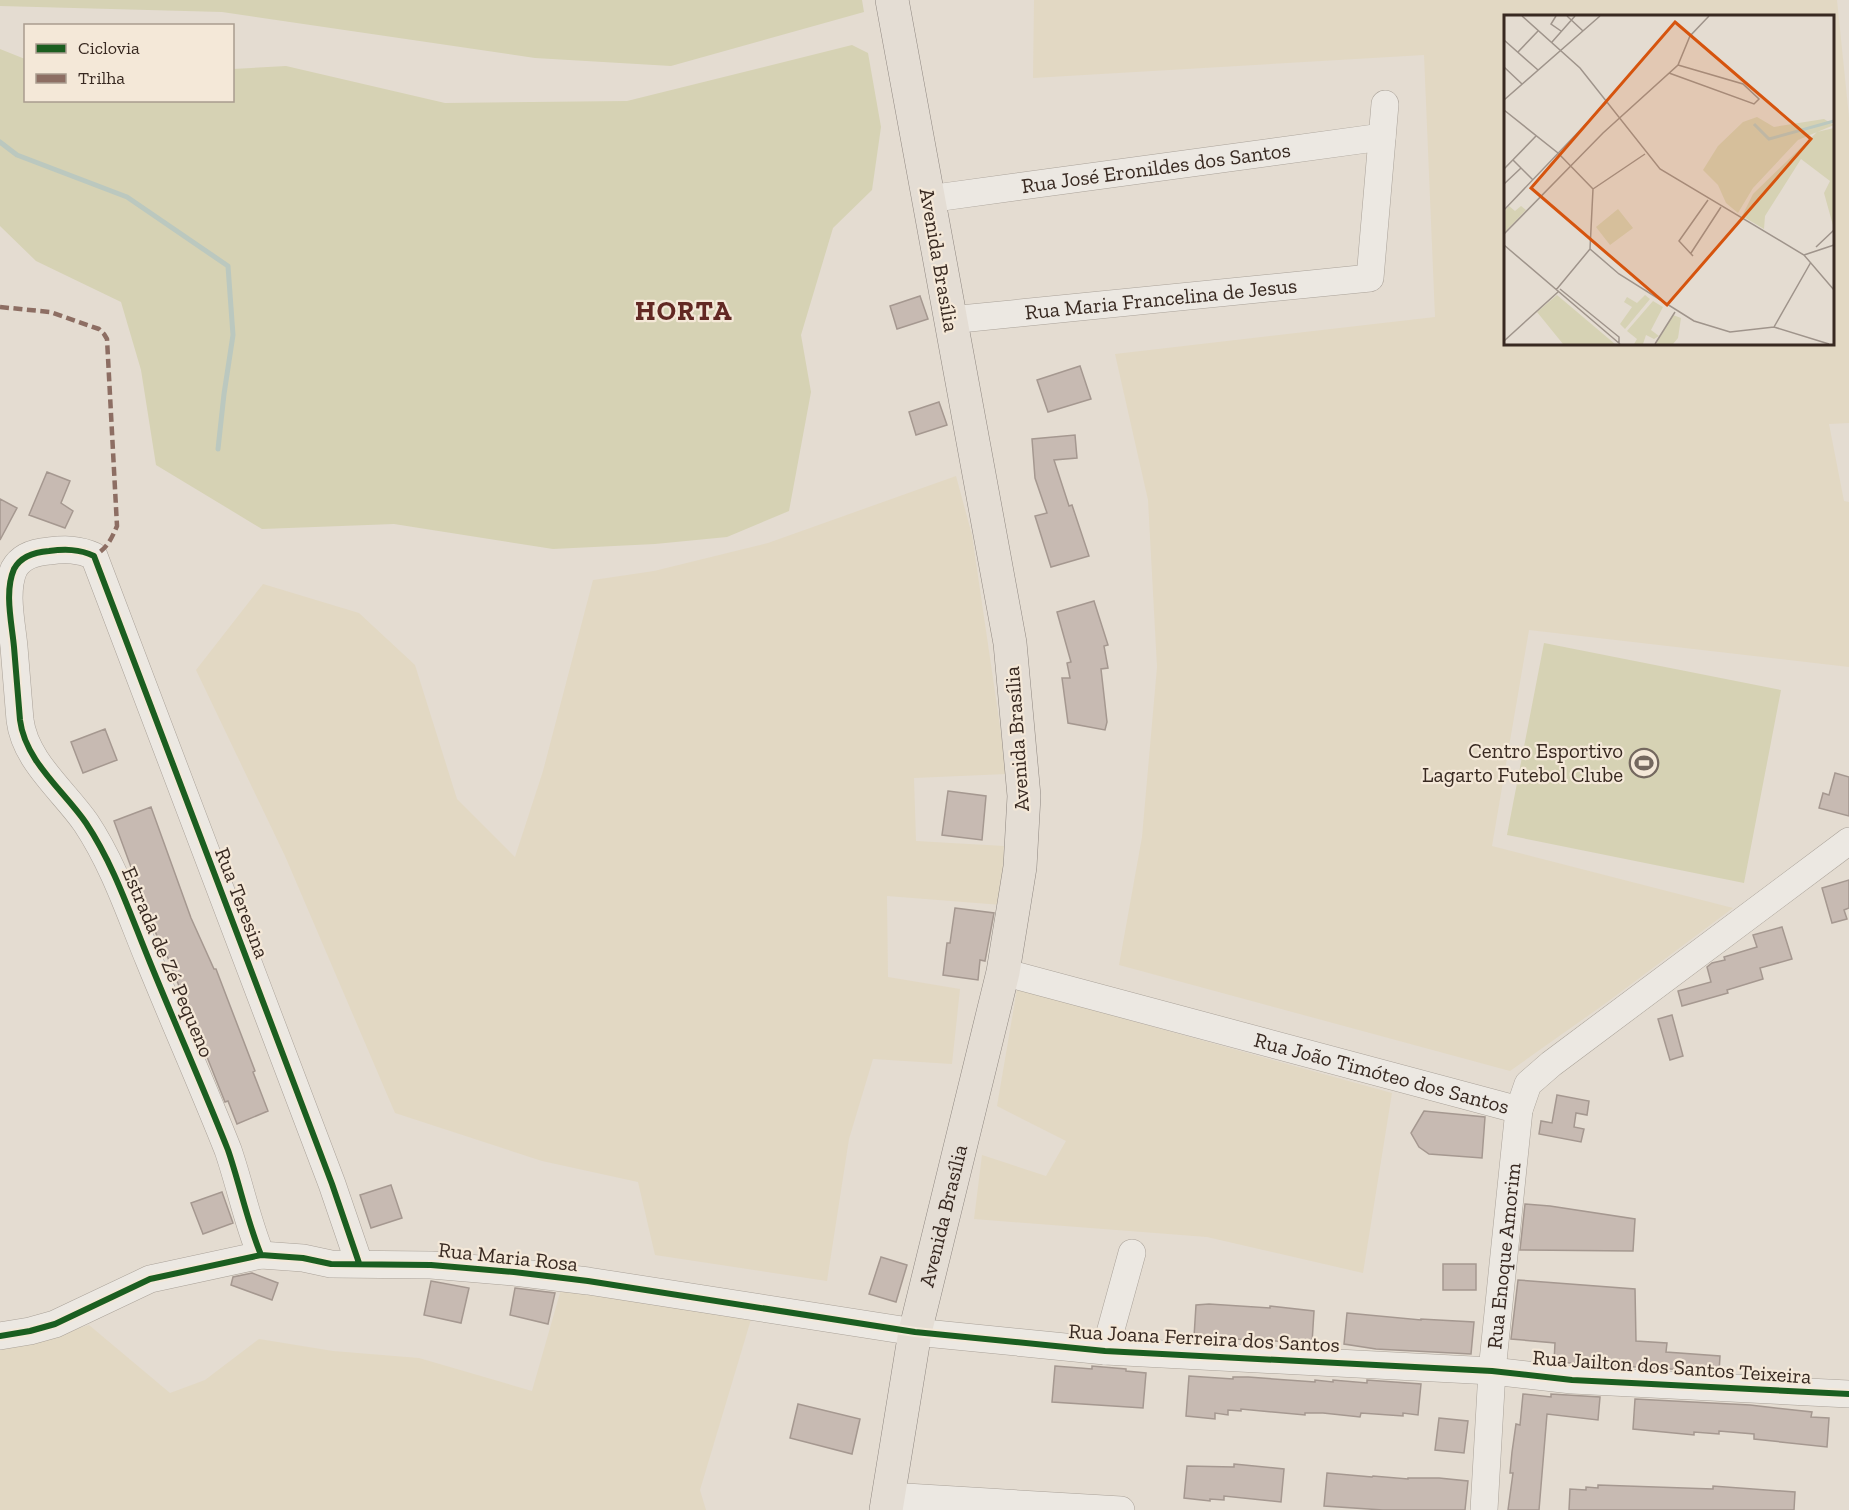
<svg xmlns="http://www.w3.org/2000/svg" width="1849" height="1510" viewBox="0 0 1849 1510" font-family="'Zilla Slab',serif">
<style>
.farmland{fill:#e2d8c3;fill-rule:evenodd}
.green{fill:#d6d2b4}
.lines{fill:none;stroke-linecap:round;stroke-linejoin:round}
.stream{stroke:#bbc8bf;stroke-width:5}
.building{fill:#c7bab2;stroke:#a59890;stroke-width:1.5}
.minor-casing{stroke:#aaa299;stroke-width:28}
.major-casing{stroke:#8f8780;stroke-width:34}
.minor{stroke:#ece8e2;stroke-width:27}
.major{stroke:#e4ddd4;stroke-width:33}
.quiet{stroke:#8d6e63;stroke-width:4.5;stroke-dasharray:9 4.5;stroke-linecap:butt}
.cycleway-casing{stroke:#f4e8d8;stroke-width:10}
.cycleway{stroke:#1b5e20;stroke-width:6}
.labels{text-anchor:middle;stroke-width:4.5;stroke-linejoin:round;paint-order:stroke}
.street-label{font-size:21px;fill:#382921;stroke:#f4e8d8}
.poi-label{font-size:21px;fill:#382921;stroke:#f4e8d8;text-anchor:end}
.district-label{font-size:27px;font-weight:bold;letter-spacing:1.5px;fill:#622823;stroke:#f4e8d8}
.inset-river{fill:none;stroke:#bbc8bf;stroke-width:3}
.inset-road{fill:none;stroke:#9f948b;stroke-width:1.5}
.view{fill:#d6540e;fill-opacity:0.15;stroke:#d6540e;stroke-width:3}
.inset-edge{fill:none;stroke:#382921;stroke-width:3}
</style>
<rect width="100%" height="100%" fill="#e4dcd1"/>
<path class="farmland" d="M 1034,0 L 1837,0 L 1849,117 L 1849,423 L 1829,424 L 1844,501 L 1849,502 L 1849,667 L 1529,630 L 1492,846 L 1733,908 L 1606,1003 L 1510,1071 L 1119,965 L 1142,837 L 1157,667 L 1148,500 L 1115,354 L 1435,317 L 1424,55 L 1033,78 ZM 1832,16 L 1832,344 L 1506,344 L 1506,16 Z
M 956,476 L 972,535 L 1007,774 L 914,778 L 916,841 L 1004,846 L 1002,905 L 887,896 L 888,977 L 960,989 L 952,1064 L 873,1059 L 849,1139 L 827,1281 L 655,1255 L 638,1182 L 542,1161 L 395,1113 L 285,856 L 196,670 L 263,584 L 359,613 L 415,665 L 457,799 L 515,857 L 543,771 L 593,580 L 654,571 L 768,543 Z
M 1017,989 L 1392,1093 L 1363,1273 L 1207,1237 L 974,1219 L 982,1155 L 1046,1176 L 1066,1141 L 997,1106 Z
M 562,1286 L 752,1316 L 700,1490 L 706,1510 L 0,1510 L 0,1347 L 19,1345 L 89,1325 L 170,1393 L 205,1380 L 259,1339 L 333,1351 L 419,1358 L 532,1391 Z"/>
<path class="green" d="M 0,0 L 862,0 L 864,12 L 671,66 L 535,58 L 222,12 L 0,6 Z
M 852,45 L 868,53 L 881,127 L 872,190 L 833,228 L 801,335 L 811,392 L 789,511 L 727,537 L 655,544 L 553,549 L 394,524 L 262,529 L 156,465 L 141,370 L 121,302 L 36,261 L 0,226 L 0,49 L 25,59 L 26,100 L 232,100 L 233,69 L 286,66 L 445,103 L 627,101 Z
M 1544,643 L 1781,690 L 1744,883 L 1507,835 Z"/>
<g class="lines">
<path class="stream" d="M 0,142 L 17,155 L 127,197 L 228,266 L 233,335 L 224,394 L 218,449"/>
</g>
<path class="building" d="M 920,296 L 928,319 L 897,329 L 890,306 Z
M 1080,366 L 1091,399 L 1048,412 L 1037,380 Z
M 939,402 L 947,425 L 916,435 L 909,412 Z
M 1075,435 L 1077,458 L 1054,460 L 1069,506 L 1072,505 L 1089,556 L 1051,567 L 1035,516 L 1047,513 L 1035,478 L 1032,439 Z
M 47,472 L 70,481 L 61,503 L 73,511 L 65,528 L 29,515 Z
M 0,499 L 17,508 L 0,540 Z
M 1094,601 L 1108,645 L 1104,646 L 1108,668 L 1101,669 L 1107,722 L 1105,730 L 1068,723 L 1062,678 L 1070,678 L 1067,663 L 1071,662 L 1057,612 Z
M 105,729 L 117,760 L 83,773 L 71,742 Z
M 1835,773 L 1849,777 L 1849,816 L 1819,808 L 1823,793 L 1829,795 Z
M 948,791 L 986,796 L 982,840 L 942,835 Z
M 151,807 L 191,918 L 214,969 L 216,969 L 255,1071 L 253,1072 L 268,1111 L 237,1124 L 228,1101 L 225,1102 L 213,1072 L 162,943 L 160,943 L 152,924 L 114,821 Z
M 1849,880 L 1849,908 L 1844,910 L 1847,919 L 1832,923 L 1822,888 Z
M 955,908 L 994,913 L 985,961 L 980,960 L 978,980 L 943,975 L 947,943 L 950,943 Z
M 1782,927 L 1792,959 L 1760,968 L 1763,979 L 1727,990 L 1728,993 L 1682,1006 L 1678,991 L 1711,982 L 1707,967 L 1712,963 L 1725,960 L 1724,957 L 1757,947 L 1753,935 Z
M 1672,1015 L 1683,1056 L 1670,1060 L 1658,1019 Z
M 1557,1095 L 1589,1101 L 1587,1115 L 1576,1113 L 1574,1127 L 1584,1129 L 1581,1142 L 1539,1134 L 1541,1121 L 1552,1123 Z
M 1424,1111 L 1485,1117 L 1482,1158 L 1429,1154 L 1419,1147 L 1411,1133 Z
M 391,1185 L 402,1218 L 371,1228 L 360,1195 Z
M 222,1192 L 233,1223 L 203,1234 L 191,1203 Z
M 1525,1204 L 1550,1206 L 1635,1219 L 1633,1251 L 1520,1250 Z
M 881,1257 L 907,1265 L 896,1302 L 869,1294 Z
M 1443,1264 L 1476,1264 L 1476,1290 L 1443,1290 Z
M 252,1273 L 278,1283 L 272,1300 L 231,1285 L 233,1277 Z
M 1518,1280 L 1635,1289 L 1636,1341 L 1667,1343 L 1666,1352 L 1720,1356 L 1719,1372 L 1554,1362 L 1555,1343 L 1511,1339 Z
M 431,1281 L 469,1288 L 461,1323 L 424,1315 Z
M 515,1288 L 555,1293 L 548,1324 L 510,1315 Z
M 1209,1304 L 1270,1308 L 1270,1306 L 1314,1311 L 1312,1343 L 1194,1337 L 1196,1305 Z
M 1347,1313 L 1421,1320 L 1421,1319 L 1474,1322 L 1471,1354 L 1376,1349 L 1344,1344 Z
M 1055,1366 L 1092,1369 L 1092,1366 L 1126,1369 L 1126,1371 L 1146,1373 L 1143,1408 L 1052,1402 Z
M 1189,1376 L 1233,1379 L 1233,1377 L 1248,1377 L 1315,1382 L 1315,1380 L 1333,1382 L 1333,1380 L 1367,1383 L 1367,1380 L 1421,1384 L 1418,1415 L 1403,1413 L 1403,1416 L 1361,1413 L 1360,1417 L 1323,1413 L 1305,1413 L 1305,1415 L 1241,1409 L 1241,1411 L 1228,1410 L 1228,1415 L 1215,1413 L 1215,1419 L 1186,1416 Z
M 1523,1394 L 1551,1397 L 1551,1394 L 1600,1397 L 1598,1420 L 1547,1414 L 1539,1510 L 1508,1510 L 1513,1473 L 1510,1473 L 1512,1452 L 1516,1424 L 1520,1425 Z
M 1635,1399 L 1750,1405 L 1812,1412 L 1811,1417 L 1829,1418 L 1827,1447 L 1754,1439 L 1754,1434 L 1719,1431 L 1719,1434 L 1694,1432 L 1694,1435 L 1633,1429 Z
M 798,1404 L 860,1419 L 852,1454 L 790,1438 Z
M 1439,1418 L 1468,1421 L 1464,1453 L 1435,1450 Z
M 1234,1464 L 1284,1469 L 1281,1502 L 1224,1496 L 1224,1500 L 1210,1499 L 1210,1501 L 1184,1498 L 1187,1466 L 1234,1467 Z
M 1327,1473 L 1372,1477 L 1373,1476 L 1408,1479 L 1408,1478 L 1439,1478 L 1468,1481 L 1465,1510 L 1383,1510 L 1324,1506 Z
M 1598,1485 L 1713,1489 L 1713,1486 L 1795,1492 L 1794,1510 L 1569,1510 L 1570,1489 L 1586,1490 L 1586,1487 L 1598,1488 Z"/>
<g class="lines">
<g class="minor-casing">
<g id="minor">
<path id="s1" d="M 928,199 L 1382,137"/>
<path id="s2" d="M 950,320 L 1370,278 L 1385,104"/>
<path id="s3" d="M 1003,972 L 1519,1110"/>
<path d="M 261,1255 C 247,1221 240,1185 228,1150 C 203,1087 175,1024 149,960 C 130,914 114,865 86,823 C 64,791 25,761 20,720 C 18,696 16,671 14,647 C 12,624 4,592 14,569 C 21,556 35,552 49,551 C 65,549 79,549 94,556 L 332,1184 L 359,1263"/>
<path d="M 0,1336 L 30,1331 L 55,1324 L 150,1279 L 261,1255 L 303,1258 L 331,1264 L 431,1265 L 514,1272 L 588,1281 L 915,1332 L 1105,1351 L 1492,1371 L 1572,1380 L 1849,1394"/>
<path d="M 1105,1351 L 1132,1253"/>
<path d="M 889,1496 L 1121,1510"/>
<path id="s4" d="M 1484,1510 L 1492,1371 L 1519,1110 L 1528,1084 L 1551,1064 L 1849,841"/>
</g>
</g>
<g class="major-casing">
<g id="major">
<path id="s5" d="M 886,1510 L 915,1332 L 1003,972 L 1020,867 L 1024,796 L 1010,643 L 892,0"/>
</g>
</g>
<use href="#minor" class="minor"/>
<use href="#major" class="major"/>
<path class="quiet" d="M 0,307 L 50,312 L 99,329 L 104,334 L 107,339 L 117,526 C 111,540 107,548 94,556"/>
<g class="cycleway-casing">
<path id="cycleway" d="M 261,1255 C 247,1221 240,1185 228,1150 C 203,1087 175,1024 149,960 C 130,914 114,865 86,823 C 64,791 25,761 20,720 C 18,696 16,671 14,647 C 12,624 4,592 14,569 C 21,556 35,552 49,551 C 65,549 79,549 94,556 L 332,1184 L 359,1263
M 0,1336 L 30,1331 L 55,1324 L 150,1279 L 261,1255 L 303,1258 L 331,1264 L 431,1265 L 514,1272 L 588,1281 L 915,1332 L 1105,1351 L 1492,1371 L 1572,1380 L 1849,1394"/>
</g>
<use href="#cycleway" class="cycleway"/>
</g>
<defs>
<g id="stadium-ring" transform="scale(1.5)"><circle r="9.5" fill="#f4e8d8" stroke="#74685f" stroke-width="1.5"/><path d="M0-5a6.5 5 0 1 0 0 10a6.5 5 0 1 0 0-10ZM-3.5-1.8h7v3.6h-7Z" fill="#74685f"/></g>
</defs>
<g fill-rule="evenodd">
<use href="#stadium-ring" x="1644" y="763"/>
</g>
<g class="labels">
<g class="street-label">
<text dy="7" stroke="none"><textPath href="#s1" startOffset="230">Rua José Eronildes dos Santos</textPath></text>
<text transform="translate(939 260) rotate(80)" y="7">Avenida Brasília</text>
<text dy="7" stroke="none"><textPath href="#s2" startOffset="212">Rua Maria Francelina de Jesus</textPath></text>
<text transform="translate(1017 739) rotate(-94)" y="7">Avenida Brasília</text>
<text transform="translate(242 903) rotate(69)" y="7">Rua Teresina</text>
<text transform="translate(168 962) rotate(67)" y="7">Estrada de Zé Pequeno</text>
<text dy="7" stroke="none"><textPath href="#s3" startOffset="392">Rua João Timóteo dos Santos</textPath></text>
<text dy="7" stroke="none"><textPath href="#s5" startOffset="300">Avenida Brasília</textPath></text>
<text dy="7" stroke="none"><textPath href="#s4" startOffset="255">Rua Enoque Amorim</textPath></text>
<text transform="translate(508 1257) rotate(6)" y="7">Rua Maria Rosa</text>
<text transform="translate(1204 1338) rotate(3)" y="7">Rua Joana Ferreira dos Santos</text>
<text transform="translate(1672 1367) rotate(4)" y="7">Rua Jailton dos Santos Teixeira</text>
</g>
<g class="poi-label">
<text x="1623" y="758">Centro Esportivo<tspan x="1623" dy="24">Lagarto Futebol Clube</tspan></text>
</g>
<g class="district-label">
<text x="684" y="320">HORTA</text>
</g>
</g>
<g transform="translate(1504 15)">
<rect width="330" height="330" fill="#e4dcd1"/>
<path d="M 253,102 L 270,112 L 320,104 L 330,110 L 294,125 L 249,173 L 234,198 L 222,188 L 214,170 L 199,155 L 214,131 L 239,107 ZM 330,113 L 330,214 L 320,178 L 326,166 L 297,144 L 261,201 L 260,214 L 238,201 L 249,179 L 313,117 ZM 5,191 L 11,196 L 17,191 L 22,195 L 0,218 L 0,197 ZM 114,194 L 129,213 L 106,230 L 92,212 ZM 53,280 L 111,329 L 59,329 L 33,297 ZM 141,280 L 146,284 L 121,314 L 116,309 L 128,292 L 120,287 L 123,282 L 133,288 ZM 149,286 L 159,292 L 147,315 L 155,321 L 150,324 L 142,320 L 139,329 L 130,329 L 133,324 L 123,316 ZM 169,300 L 177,303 L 174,323 L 169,329 L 152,329 Z" fill="#d6d2b4"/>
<path class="inset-river" d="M 250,109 L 265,124 L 330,106"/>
<path class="inset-road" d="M 18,1 L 76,53 L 156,154 L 300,240 L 330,275M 52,1 L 47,9 L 57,16M 63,1 L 79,16M 0,25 L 34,55M 48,27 L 71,1M 14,37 L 34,16M 0,52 L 18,69M 165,58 L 250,89 L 255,84 L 239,69 L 174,50M 0,85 L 96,1M 0,95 L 54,138 L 89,174M 9,145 L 29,165M 0,154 L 32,121M 0,169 L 17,153M 89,174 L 141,139M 0,195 L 103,87M 0,219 L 99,118 L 174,50 L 186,21 L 205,1M 0,230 L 116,329M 312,232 L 330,215M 86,234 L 115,259 L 190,306 L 226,317 L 270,312 L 325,329M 187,238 L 217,192M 300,240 L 330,230M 189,241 L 175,226 L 204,185M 56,274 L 115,322 L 115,328M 52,275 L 86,234 L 89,174M 270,312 L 307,247M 0,326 L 54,277M 151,329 L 171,297"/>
<path class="view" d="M 171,7 L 307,124 L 163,290 L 27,173 Z"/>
<rect width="330" height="330" class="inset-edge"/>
</g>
<rect x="24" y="24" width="210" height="78" fill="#f4e8d8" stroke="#a99c8f" stroke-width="1.5"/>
<rect x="36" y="44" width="30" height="9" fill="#1b5e20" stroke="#a99c8f" stroke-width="1.5"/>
<text x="78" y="54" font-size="18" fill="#382921">Ciclovia</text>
<rect x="36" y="74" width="30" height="9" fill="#8d6e63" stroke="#a99c8f" stroke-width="1.5"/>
<text x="78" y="84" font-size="18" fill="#382921">Trilha</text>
</svg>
